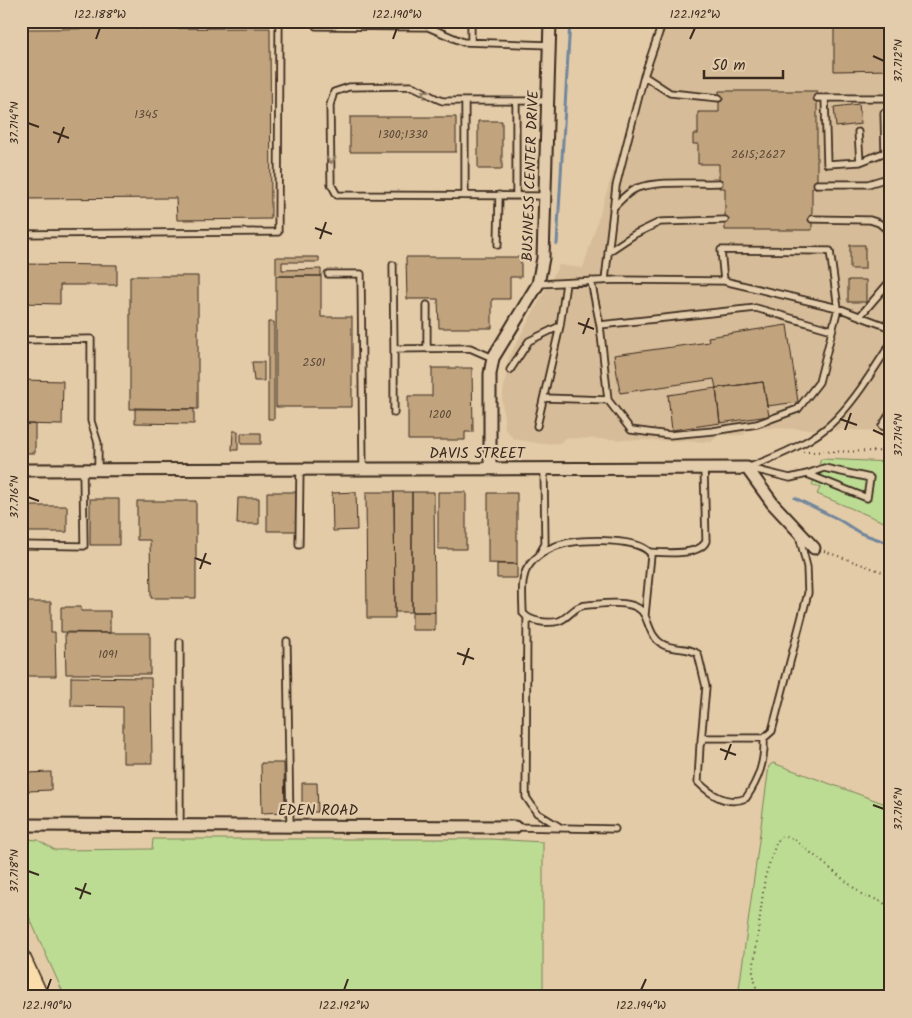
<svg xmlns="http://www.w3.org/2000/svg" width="912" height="1018" viewBox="0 0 912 1018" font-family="Kalam,sans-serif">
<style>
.built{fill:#d6bc98}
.green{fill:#bcdb93;stroke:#7c8258}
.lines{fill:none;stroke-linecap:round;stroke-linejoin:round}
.stream{stroke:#71869c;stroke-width:3}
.building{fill:#c1a47e;stroke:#3b2a1e}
.lane-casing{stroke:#3b2a1e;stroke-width:9}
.street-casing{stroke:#3b2a1e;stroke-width:15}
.primary-casing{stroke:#3b2a1e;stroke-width:21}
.path{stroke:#3b2a1e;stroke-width:2;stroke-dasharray:1 4;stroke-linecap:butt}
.lane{stroke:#e2ccab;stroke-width:5.5}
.street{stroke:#e2ccab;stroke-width:11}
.primary{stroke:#fbddab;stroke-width:18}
.oneway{stroke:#8e7b64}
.ticks{fill:none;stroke:#3b2a1e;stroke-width:2}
.labels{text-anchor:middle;stroke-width:4.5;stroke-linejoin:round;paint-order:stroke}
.number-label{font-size:12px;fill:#5c4836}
.street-label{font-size:15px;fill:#3b2a1e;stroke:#e2ccab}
.neatline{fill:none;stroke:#3b2a1e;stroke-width:2}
.ticks-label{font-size:12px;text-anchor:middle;fill:#3b2a1e}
</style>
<rect width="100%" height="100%" fill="#e3cba7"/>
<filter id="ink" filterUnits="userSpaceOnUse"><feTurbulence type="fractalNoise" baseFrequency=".02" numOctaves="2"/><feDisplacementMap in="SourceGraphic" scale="10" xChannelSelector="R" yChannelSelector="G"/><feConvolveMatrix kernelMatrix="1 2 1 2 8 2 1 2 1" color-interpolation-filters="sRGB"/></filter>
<g filter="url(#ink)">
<path class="built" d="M 660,21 L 891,21 L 891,431 L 763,428 L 748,430 L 743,435 L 719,435 L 711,442 L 565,438 L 560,443 L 543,444 L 514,439 L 505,429 L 502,399 L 509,357 L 559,265 L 583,268 Z"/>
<path class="green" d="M 821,459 L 891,462 L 891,525 L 817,494 L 820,488 L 812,485 Z
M 773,763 L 891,806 L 891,997 L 738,997 L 769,766 Z
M 27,839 L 38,840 L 55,850 L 152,849 L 153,839 L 490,839 L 543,842 L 543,997 L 65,997 L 21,899 L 21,844 Z"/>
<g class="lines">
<path class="stream" d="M 557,244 L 570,21
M 795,498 L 838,519 L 860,533 L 891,544"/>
</g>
<path class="building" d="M 834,21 L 891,21 L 891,70 L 834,71 Z
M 270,28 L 271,219 L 177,220 L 176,198 L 21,199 L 21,29 Z
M 719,91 L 817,91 L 817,188 L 812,188 L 812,230 L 725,230 L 725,188 L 719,188 L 719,164 L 698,164 L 698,144 L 693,144 L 693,134 L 698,134 L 698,112 L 719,112 Z
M 859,104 L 861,124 L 836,127 L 834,107 Z
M 350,117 L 456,117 L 456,152 L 350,152 Z
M 478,121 L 502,121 L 502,169 L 478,169 Z
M 850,245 L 865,245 L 865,269 L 850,269 Z
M 276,257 L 319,257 L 319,262 L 282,262 L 282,270 L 321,269 L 321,276 L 276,276 Z
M 406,257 L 521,257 L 521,277 L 510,277 L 510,299 L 492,299 L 492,328 L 439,328 L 438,299 L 407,299 Z
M 21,264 L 117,265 L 117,285 L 60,285 L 60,304 L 21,303 Z
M 130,276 L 198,276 L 198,409 L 130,409 Z
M 276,276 L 321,276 L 321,317 L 352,317 L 352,407 L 276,407 Z
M 848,280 L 866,280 L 866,302 L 848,302 Z
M 268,322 L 274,322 L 274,419 L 268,419 Z
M 787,325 L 798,402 L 767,406 L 763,382 L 716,388 L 714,379 L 620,393 L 614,355 L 709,342 L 708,337 Z
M 252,362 L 264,362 L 264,381 L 254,381 Z
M 432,368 L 472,368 L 473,432 L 465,432 L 465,440 L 408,440 L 408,396 L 432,396 Z
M 21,380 L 63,381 L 62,425 L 21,424 Z
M 763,382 L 769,416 L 720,423 L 716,388 Z
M 716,388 L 720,423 L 672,430 L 668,395 Z
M 135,408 L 194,409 L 194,424 L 135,423 Z
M 21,424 L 35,424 L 35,453 L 21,453 Z
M 233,431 L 238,431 L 238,450 L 232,450 Z
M 241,433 L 261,433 L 261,444 L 241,444 Z
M 886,465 L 891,465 L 891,496 L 884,495 Z
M 267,492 L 296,492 L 297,531 L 267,531 Z
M 356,492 L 357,530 L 333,531 L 332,493 Z
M 366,492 L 394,492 L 395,618 L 367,618 Z
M 394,492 L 412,492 L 412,612 L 395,612 Z
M 412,492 L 434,492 L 435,612 L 412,612 Z
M 438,492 L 466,492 L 466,549 L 438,549 Z
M 488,493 L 517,493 L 517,564 L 488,563 Z
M 238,498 L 259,498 L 259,524 L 237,524 Z
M 90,499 L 119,499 L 119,545 L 90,545 Z
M 137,501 L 196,501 L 196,598 L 151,598 L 150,540 L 137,540 Z
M 21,506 L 67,506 L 67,532 L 21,532 Z
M 497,564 L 517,564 L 517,578 L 497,578 Z
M 23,602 L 51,602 L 51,632 L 55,632 L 56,676 L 21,676 Z
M 61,607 L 81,607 L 81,611 L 110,611 L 110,633 L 61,632 Z
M 412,612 L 435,612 L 435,630 L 412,630 Z
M 65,633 L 150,633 L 150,674 L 66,674 Z
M 71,677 L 151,678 L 152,763 L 123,763 L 123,707 L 71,706 Z
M 261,763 L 284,763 L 285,812 L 262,813 Z
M 51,772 L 51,790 L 28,791 L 27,773 Z
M 302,783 L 317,783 L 318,812 L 302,812 Z"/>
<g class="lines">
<g class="lane-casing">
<path id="lane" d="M 316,21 L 316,26 L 428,27 L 463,42 L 549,45
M 471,42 L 471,21
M 644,76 L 670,93 L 719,98
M 817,98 L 825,98
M 891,98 L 825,98 L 827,164 L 860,162 L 891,150
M 465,101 L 465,195
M 516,101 L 516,195
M 858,132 L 860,162
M 885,153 L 884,113 L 891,112
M 817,184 L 868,184 L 891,177
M 545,196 L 337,195 L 331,184 L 330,105 L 334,92 L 349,87 L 411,86 C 423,89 431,98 443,101 L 548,101
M 613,208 C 620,201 627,192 637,188 C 661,180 693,184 719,183
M 812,219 L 870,220 L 879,223 L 891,233
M 21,234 L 278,232 L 279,21
M 498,245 L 499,195
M 608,252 L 635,234 L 660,222 L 725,220
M 393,265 L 394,349 L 470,348 L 493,358
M 328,274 L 361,274 L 363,468
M 605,280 L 616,186 L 644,76 L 663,21
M 591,281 L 600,325 L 608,400
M 538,284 L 617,280 L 724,281 L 838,308 L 891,328
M 427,305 L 427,349
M 861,315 L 891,280
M 600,325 L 756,308 L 832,330
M 21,340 L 91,339 L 91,421 L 98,443 L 98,470
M 510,370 L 529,341 L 560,326
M 544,398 L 608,400 L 631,430 L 669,435 L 713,431 L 757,424 L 798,409 L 819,382 L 838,308 L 830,251 L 721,250 L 724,281
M 891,412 L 882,426 L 891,428
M 394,413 L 394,349
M 537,426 L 560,326 L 566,283
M 747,468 C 776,457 816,441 837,418 C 858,396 874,369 891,343
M 749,468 L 790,478 L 807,474 L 867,498 L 870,478 L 824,468 L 807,474
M 21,545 L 84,546 L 83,470
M 299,545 L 300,468
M 650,552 C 665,553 700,556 706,541 L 704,468
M 540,553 L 545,544 L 544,469
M 645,615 L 651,555 C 643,537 579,539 563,544 C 550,547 535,556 528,567 C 520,578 523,601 523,613 C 530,622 548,624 559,621 C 570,617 574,605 588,605 C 603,604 638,598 645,616 C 650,627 651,637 662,644 C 674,651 688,646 698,654 L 706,687 L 701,741
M 527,618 L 526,797 L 537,813 L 560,827
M 287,641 L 290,825
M 764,738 C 765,761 759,779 746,798 C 728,806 711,795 698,782 L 700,745 L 704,738 L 764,738 L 772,731 L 808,593 L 807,567 L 799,535
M 180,825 L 180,642
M 515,827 L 615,829"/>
</g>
<g class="street-casing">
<path id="street" d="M 490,469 L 490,374 L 493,358 L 538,284 L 543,258 L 550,21
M 21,470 L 747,468 L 773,504 L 814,548
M 21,825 L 515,827"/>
</g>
<g class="primary-casing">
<path id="primary" d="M 21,958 L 39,997"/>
</g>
<path class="path" d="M 803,452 L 891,451
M 824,551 L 891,575
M 758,997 L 753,972 L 765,877 L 776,843 L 782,836 L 794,839 L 864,896 L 881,901 L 891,909"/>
<use href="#lane" class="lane"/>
<use href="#street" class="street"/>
<use href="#primary" class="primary"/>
</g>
<defs><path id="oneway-chevron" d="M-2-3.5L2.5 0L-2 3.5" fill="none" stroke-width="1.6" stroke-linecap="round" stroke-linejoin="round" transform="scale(1.25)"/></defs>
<g class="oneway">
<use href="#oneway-chevron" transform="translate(425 93) rotate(-145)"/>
<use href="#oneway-chevron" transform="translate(331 160) rotate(89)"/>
</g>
</g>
<path class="ticks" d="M 96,39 L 100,28M 393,39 L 397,28M 690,39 L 695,28M 873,56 L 884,61M 28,123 L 39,127M 53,132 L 69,138M 58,143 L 64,127M 315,228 L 332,234M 320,239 L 326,222M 578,323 L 594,329M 583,334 L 589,318M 840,419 L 857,425M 845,430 L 851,413M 873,430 L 884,435M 28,497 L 39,501M 195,558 L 211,564M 200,569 L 206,553M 457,653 L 474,659M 463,665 L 469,648M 720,749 L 736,755M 725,760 L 731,744M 873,805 L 884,809M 28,871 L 39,875M 75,888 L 91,894M 80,899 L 86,883M 47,990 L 51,979M 344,990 L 348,979M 641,990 L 646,979"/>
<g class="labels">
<g class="number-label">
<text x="146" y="118">1345</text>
<text x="403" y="138">1300;1330</text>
<text x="758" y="158">2615;2627</text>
<text x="314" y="366">2501</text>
<text x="440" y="418">1200</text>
<text x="108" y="658">1091</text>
</g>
<g class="street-label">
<text transform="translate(530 176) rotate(-88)" y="5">BUSINESS CENTER DRIVE</text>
<text x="477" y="458">DAVIS STREET</text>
<text x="318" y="815">EDEN ROAD</text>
</g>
</g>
<rect width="912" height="1018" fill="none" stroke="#e2ccab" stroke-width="55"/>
<path d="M704 70v8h79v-8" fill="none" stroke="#3b2a1e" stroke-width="2.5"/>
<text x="712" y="70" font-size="15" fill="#3b2a1e" stroke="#e2ccab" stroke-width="4" paint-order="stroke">50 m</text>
<rect x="28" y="28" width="856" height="962" class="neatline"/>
<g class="ticks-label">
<text x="100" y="18">122.188°W</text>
<text x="397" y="18">122.190°W</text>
<text x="695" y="18">122.192°W</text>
<text transform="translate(898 61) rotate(-90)" y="4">37.712°N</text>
<text transform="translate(14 123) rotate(-90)" y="4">37.714°N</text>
<text transform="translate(898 435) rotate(-90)" y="4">37.714°N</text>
<text transform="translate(14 497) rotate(-90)" y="4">37.716°N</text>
<text transform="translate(898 809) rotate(-90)" y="4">37.716°N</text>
<text transform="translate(14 871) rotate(-90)" y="4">37.718°N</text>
<text x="47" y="1009">122.190°W</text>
<text x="344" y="1009">122.192°W</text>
<text x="641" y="1009">122.194°W</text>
</g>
</svg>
